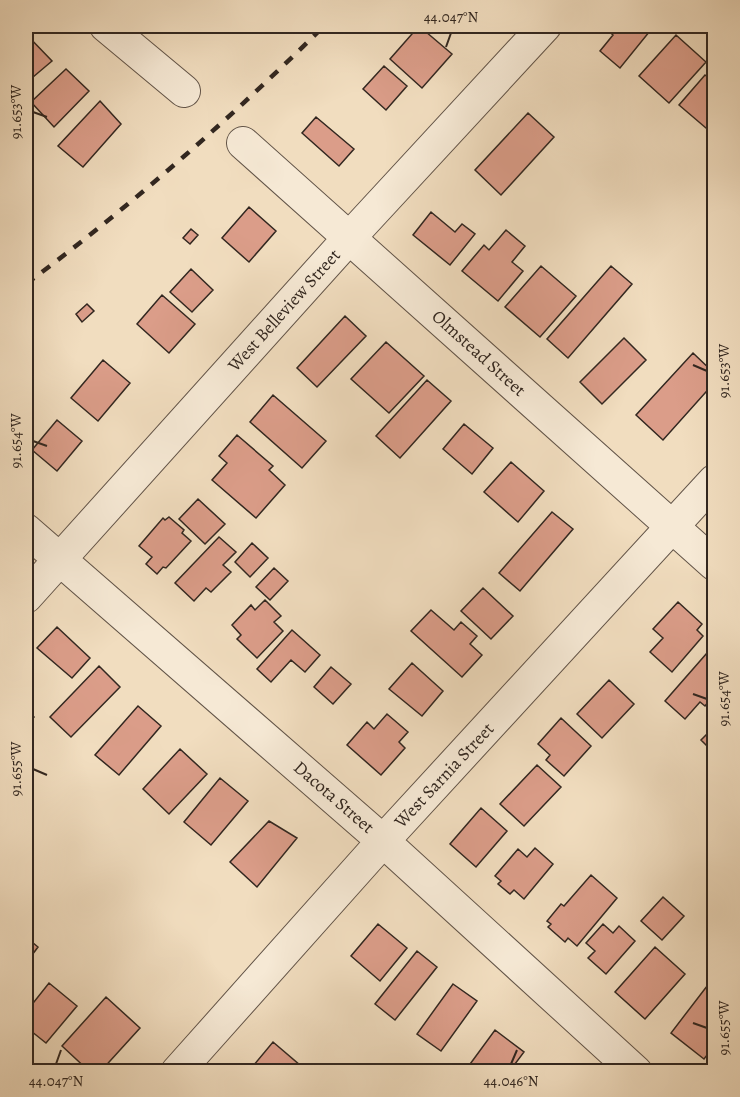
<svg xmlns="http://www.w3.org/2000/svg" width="740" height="1097" viewBox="0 0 740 1097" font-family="Alegreya,serif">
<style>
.building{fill:#db9d89;stroke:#322720;stroke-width:1.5}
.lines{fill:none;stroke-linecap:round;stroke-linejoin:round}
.minor-casing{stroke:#625448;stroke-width:34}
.minor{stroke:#f6e9d5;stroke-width:32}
.rail{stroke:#322720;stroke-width:4.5;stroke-dasharray:10 10;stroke-linecap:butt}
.ticks{fill:none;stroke:#322720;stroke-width:2}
.labels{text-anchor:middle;stroke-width:6;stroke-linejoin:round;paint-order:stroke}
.street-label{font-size:18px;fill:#322720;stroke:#f6e9d5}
.neatline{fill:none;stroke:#322720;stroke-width:2}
.ticks-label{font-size:15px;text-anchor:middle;fill:#322720}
</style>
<rect width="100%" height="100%" fill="#f1ddbf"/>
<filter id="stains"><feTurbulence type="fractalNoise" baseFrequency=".00333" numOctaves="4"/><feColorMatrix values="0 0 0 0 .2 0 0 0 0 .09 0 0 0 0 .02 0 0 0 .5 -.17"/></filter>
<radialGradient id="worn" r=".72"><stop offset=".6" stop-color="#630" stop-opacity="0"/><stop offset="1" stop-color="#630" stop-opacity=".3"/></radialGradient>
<path class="building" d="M 419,26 L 452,54 L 422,88 L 390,59 Z
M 607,26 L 654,26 L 620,68 L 600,51 L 613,35 L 605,28 Z
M 26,34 L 52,61 L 26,83 Z
M 676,35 L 706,62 L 669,103 L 639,76 Z
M 384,66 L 407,86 L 386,110 L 363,89 Z
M 66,69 L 89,91 L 54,127 L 31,102 Z
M 705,75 L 714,82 L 713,134 L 679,105 Z
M 100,101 L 121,124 L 83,167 L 58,146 Z
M 528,113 L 554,137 L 501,195 L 475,170 Z
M 316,117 L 354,149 L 339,166 L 302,133 Z
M 249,207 L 276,231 L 249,262 L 222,238 Z
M 431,212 L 455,232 L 462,224 L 475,234 L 450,265 L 413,235 Z
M 191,229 L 198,235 L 190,244 L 183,238 Z
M 506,230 L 525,246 L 512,262 L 523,271 L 498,301 L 462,271 L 484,245 L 489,250 Z
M 541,266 L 576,296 L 540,337 L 505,307 Z
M 611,266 L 632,284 L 568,358 L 547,339 Z
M 191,269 L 213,290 L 192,312 L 170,292 Z
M 162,295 L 195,324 L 169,353 L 137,324 Z
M 87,304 L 94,311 L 82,322 L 76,314 Z
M 345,316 L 366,336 L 317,387 L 297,368 Z
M 624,338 L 646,360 L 602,404 L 580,382 Z
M 386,342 L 424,376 L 389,413 L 351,379 Z
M 693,353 L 714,373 L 714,383 L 663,440 L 636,415 Z
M 103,360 L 130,383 L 98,421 L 71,398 Z
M 427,380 L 451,401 L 400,458 L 376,436 Z
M 273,395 L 326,441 L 302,468 L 250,422 Z
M 57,420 L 82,441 L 57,471 L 32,450 Z
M 464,424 L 493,448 L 472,474 L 443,449 Z
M 237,435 L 273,466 L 269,470 L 285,485 L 256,518 L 212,480 L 227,463 L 219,456 Z
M 511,462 L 544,491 L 518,522 L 484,492 Z
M 198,499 L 225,524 L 205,544 L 179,519 Z
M 552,512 L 573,529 L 520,591 L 499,573 Z
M 169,517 L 184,530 L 182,533 L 191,541 L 166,568 L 163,567 L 157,574 L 146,564 L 152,557 L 139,546 L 163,518 L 165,520 Z
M 219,537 L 236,552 L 223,565 L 231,572 L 211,592 L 206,588 L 194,601 L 175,583 Z
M 252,543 L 268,558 L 250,577 L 235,562 Z
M 274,568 L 288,581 L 270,600 L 256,587 Z
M 483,588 L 513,616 L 491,639 L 461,611 Z
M 265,600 L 281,616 L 274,622 L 283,631 L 257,658 L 237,639 L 241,635 L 232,625 L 251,605 L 255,610 Z
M 678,602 L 702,624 L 697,630 L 703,636 L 672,672 L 650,652 L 663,638 L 653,629 Z
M 431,610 L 454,630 L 461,622 L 477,636 L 470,644 L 482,655 L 462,677 L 411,631 Z
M 57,627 L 90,658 L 72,678 L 37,648 Z
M 292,630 L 320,655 L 305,672 L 291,660 L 271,682 L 257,669 Z
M 714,645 L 714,695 L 705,706 L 700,702 L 685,719 L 665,701 Z
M 412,663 L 443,691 L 422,716 L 389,689 Z
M 99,666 L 120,687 L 71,737 L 50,717 Z
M 331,667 L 351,684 L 333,704 L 314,687 Z
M 609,680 L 634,704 L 602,738 L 577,714 Z
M 138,706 L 161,726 L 119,775 L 95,755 Z
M 26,709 L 34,717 L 26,726 Z
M 387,714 L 408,732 L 399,742 L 405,748 L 381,775 L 347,745 L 367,722 L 374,729 Z
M 561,718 L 591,746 L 564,776 L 546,760 L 550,755 L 538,744 Z
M 714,727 L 714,753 L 701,740 Z
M 180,749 L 207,774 L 169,814 L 143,789 Z
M 537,765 L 561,787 L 524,826 L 500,804 Z
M 220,778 L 248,801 L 211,845 L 184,822 Z
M 481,808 L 507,831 L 476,867 L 450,844 Z
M 269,821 L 297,838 L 257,887 L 230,862 Z
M 535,848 L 553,864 L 524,899 L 514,890 L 510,894 L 498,884 L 501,881 L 495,876 L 518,849 L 527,857 Z
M 591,875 L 617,898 L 577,946 L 568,938 L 565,942 L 548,927 L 551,924 L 547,921 L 561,904 L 564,906 Z
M 663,897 L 684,916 L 662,940 L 641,921 Z
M 378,924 L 407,948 L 380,981 L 351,956 Z
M 603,924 L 613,933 L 619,926 L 635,941 L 606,974 L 588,958 L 595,951 L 586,943 Z
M 26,937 L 38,947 L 26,963 Z
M 655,947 L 685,974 L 645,1019 L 615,992 Z
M 417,951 L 437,967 L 395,1020 L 375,1004 Z
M 714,977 L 714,1046 L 704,1059 L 671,1033 Z
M 49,983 L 77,1006 L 46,1043 L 26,1027 L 26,1012 Z
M 453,984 L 477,1001 L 441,1051 L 417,1034 Z
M 106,997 L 140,1028 L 100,1072 L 90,1072 L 62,1046 Z
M 495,1030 L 524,1052 L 509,1072 L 466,1072 L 465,1071 Z
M 273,1042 L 301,1066 L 297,1072 L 260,1072 L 253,1066 Z"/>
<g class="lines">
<g class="minor-casing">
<path id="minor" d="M 106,26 L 184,91
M 243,143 L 714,564
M 26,530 L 383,841 L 636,1072
M 26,597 L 350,237 L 545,26
M 177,1072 L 383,841 L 714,481"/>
</g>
<use href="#minor" class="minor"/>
<path class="rail" d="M 26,284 C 131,206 231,118 324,26"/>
</g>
<path class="ticks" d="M 446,47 L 451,33M 33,112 L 47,117M 693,365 L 707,371M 33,441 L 47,446M 693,694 L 707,699M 33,769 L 47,775M 693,1023 L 707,1028M 56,1064 L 61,1050M 511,1064 L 517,1050"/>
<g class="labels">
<g class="street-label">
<text transform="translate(284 310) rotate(-48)" y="6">West Belleview Street</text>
<text transform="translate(479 353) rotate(42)" y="6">Olmstead Street</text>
<text transform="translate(444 775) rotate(-47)" y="6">West Sarnia Street</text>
<text transform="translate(334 797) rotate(41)" y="6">Dacota Street</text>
</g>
</g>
<rect width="740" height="1097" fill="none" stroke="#f1ddbf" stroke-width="66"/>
<rect x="33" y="33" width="674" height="1031" class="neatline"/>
<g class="ticks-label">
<text x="451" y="22">44.047°N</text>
<text transform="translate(16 112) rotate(-90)" y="5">91.653°W</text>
<text transform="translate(724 371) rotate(-90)" y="5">91.653°W</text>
<text transform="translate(16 441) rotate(-90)" y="5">91.654°W</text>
<text transform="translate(724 699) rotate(-90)" y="5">91.654°W</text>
<text transform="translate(16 769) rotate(-90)" y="5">91.655°W</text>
<text transform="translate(724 1028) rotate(-90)" y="5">91.655°W</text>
<text x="56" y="1086">44.047°N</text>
<text x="511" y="1086">44.046°N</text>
</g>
<rect width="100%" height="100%" filter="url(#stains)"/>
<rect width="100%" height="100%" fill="url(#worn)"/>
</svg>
